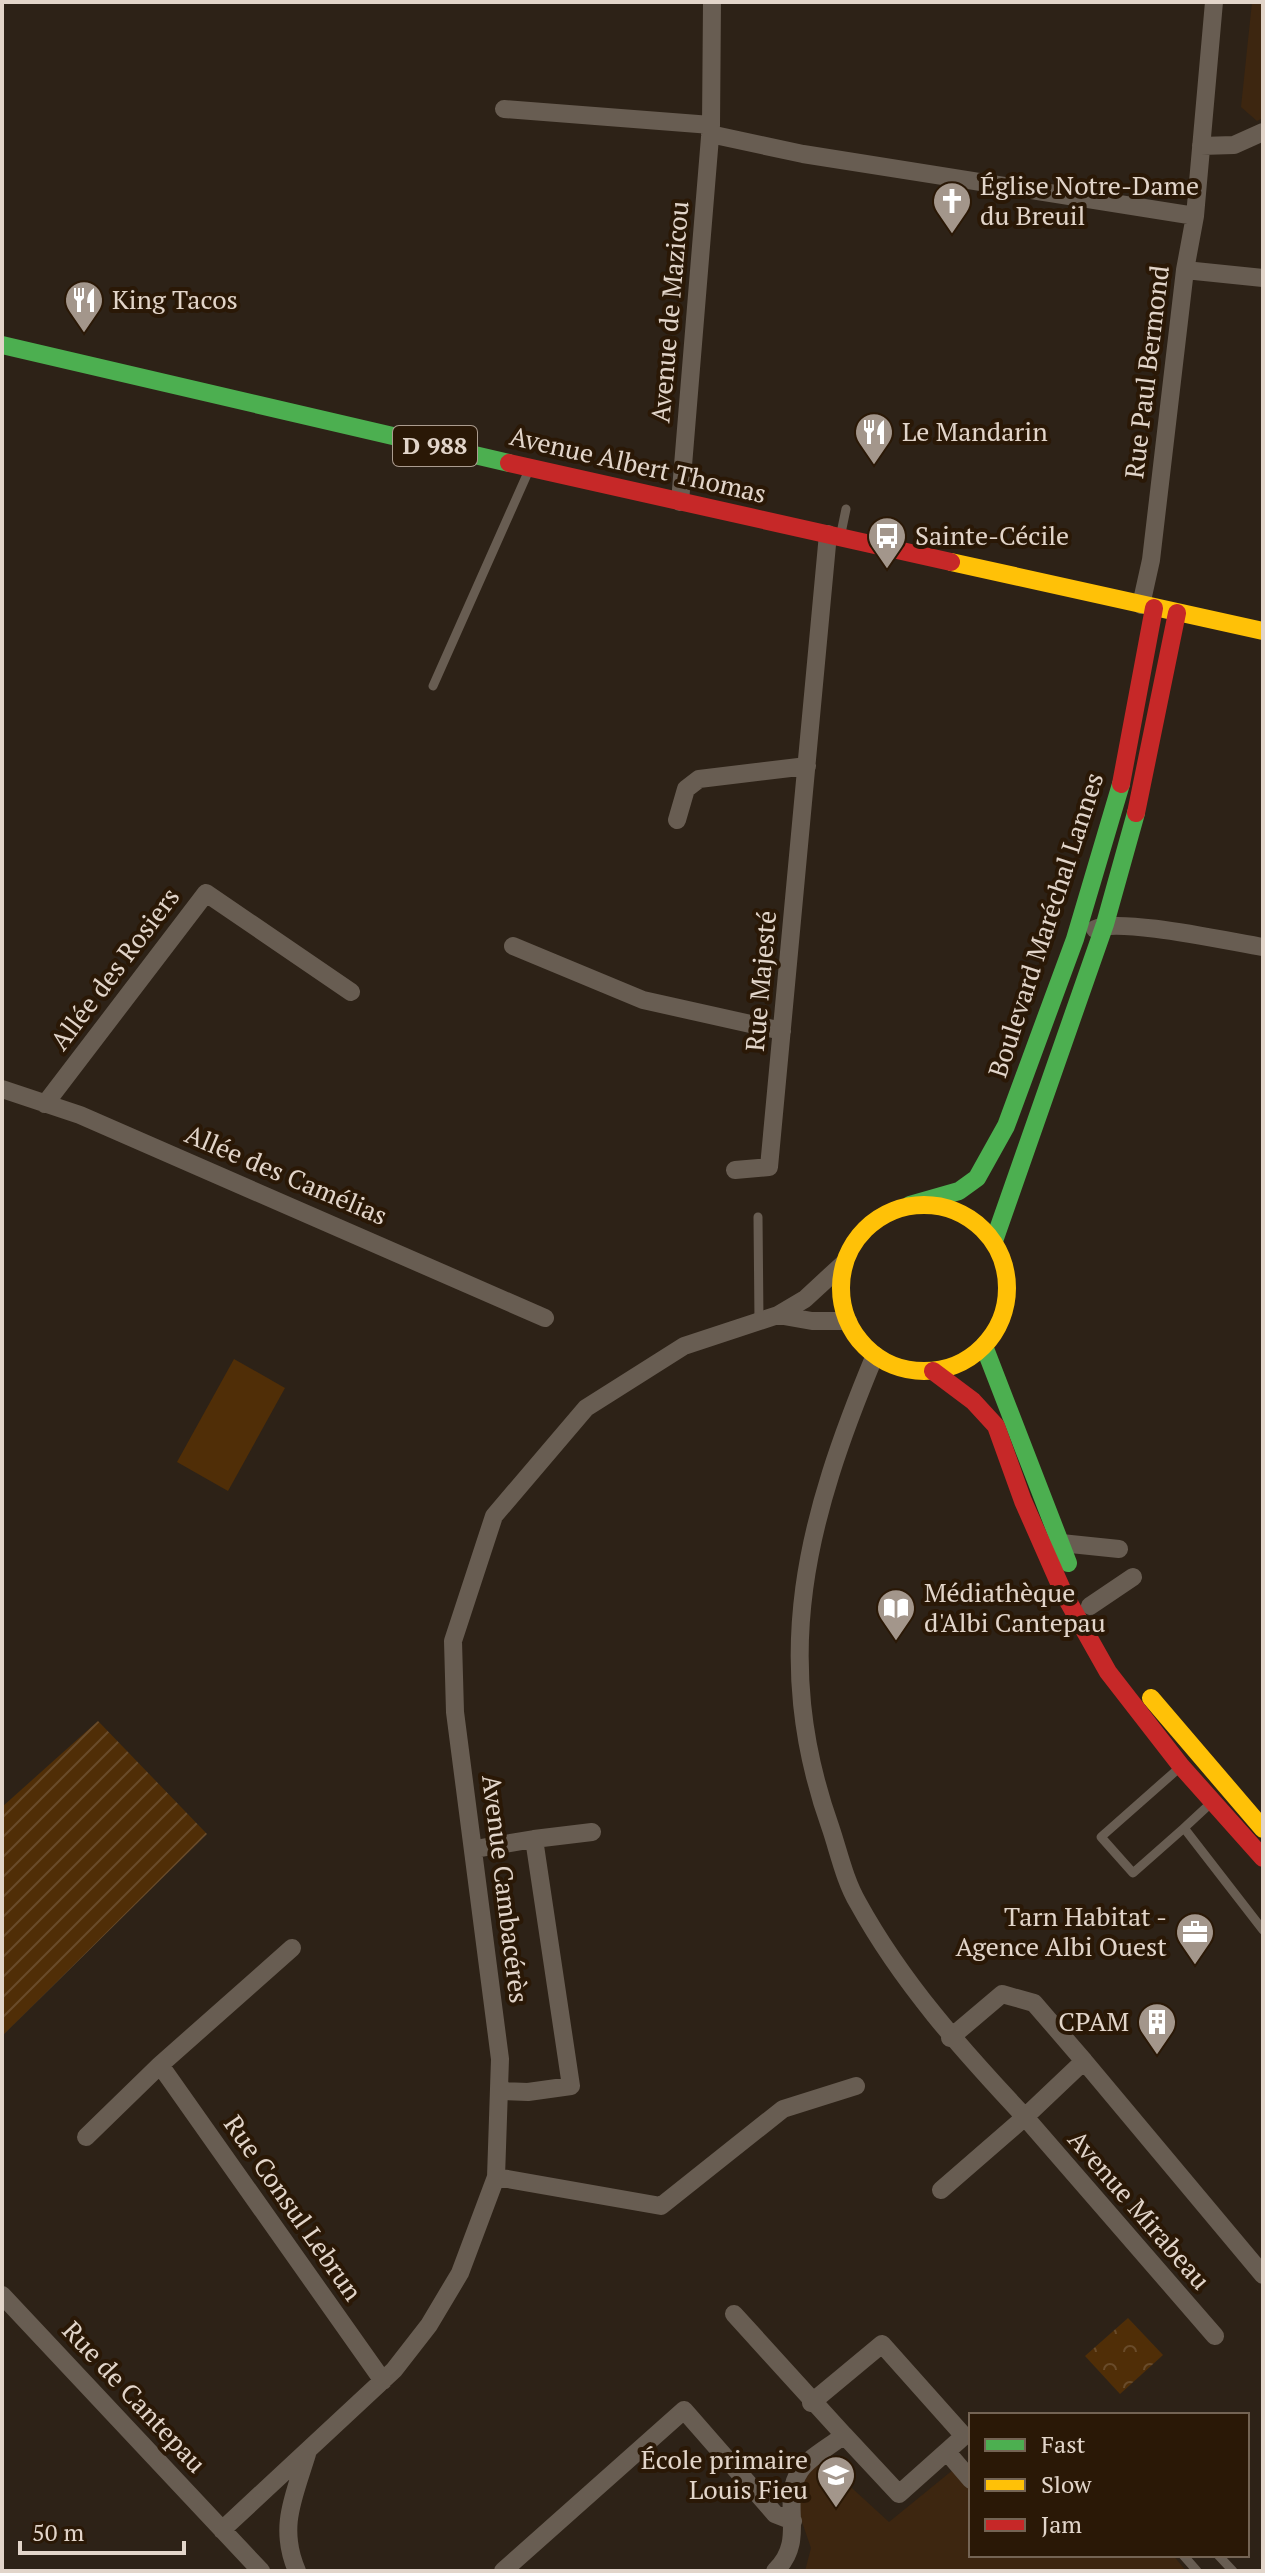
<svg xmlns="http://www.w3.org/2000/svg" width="1265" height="2573" viewBox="0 0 1265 2573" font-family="'PT Serif',serif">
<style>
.built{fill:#3d2610}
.grass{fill:#502e07}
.forest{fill:url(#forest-crowns)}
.garden{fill:url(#garden-furrows)}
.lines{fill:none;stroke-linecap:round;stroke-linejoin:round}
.lane{stroke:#685d52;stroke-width:9}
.street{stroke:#685d52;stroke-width:18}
.fast{stroke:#4caf50;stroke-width:18}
.slow{stroke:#ffc107;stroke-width:18}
.jam{stroke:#c62828;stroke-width:18}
.labels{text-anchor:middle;stroke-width:8;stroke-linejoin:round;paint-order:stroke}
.shield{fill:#2a1806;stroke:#ab9c8f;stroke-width:2}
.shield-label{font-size:24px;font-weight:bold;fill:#e2d5ca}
.poi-label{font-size:26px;fill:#e2d5ca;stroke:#2a1806;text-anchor:start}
.street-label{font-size:26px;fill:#e2d5ca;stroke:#2a1806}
</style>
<defs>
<pattern id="forest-crowns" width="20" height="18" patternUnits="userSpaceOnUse" patternTransform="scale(2)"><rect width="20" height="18" fill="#502e07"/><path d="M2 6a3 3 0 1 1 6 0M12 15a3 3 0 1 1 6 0" fill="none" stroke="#694b2a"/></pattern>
<pattern id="garden-furrows" width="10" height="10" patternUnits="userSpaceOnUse" patternTransform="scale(2)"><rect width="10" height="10" fill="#502e07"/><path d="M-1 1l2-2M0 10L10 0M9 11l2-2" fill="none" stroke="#694b2a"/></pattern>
</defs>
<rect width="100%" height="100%" fill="#2d2217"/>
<path class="built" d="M 1252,2 L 1263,2 L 1263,118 L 1257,121 L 1241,107 Z
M 818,2457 L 889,2522 L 959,2465 L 971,2479 L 971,2555 L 1173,2555 L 1186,2571 L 805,2571 L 811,2548 L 793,2496 Z"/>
<path class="grass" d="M 234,1359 L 285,1388 L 228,1491 L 177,1462 Z"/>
<path class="forest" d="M 1128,2318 L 1163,2355 L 1120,2394 L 1085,2356 Z"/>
<path class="garden" d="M 98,1721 L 207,1834 L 2,2036 L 2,1807 Z"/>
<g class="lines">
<path class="lane" d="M 841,533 L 846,509
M 433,686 L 529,470
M 758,1217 L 759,1321
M 1178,1769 L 1101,1837 L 1133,1873 L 1184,1828
M 1211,1803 L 1184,1828 L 1263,1930
M 1183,2555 L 1197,2571
M 1218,2555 L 1233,2571"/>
<path class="street" d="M 504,109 L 711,125
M 710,134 L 803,154 L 1195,216
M 1201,146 L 1234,145 L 1263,132
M 1185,270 L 1263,278
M 680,502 L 711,125 L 712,2
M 1141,605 L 1151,560 L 1185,270 L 1195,216 L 1214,2
M 677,820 L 686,789 L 699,779 L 807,766
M 1095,929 C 1119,917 1231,942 1263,947
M 513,946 L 643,1000 L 782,1031
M 2,1089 L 80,1115 L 545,1318
M 45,1104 L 206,893 L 351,992
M 735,1170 L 769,1167 L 828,534
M 778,1315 L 812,1321 L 848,1321
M 875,1355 C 807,1518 769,1656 831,1829 C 839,1853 845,1881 858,1903 C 902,1983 963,2051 1025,2117 L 1084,2061 L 1034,2003 L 1002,1994 L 950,2038
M 1061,1543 L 1119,1549
M 1090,1606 L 1133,1577
M 534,1839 L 592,1832
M 475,1849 L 534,1839 L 571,2086 L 528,2092 L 502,2091
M 292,1948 L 160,2065 L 383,2381
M 1084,2061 L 1263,2275
M 86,2137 L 160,2065
M 496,2177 L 661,2206 L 783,2109 L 856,2086
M 941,2190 L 1025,2117 L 1215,2336
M 2,2295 L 261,2571
M 734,2314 L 844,2435 C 831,2446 809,2457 800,2471 C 779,2502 808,2540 775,2571
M 811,2403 L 882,2344 L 964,2436 L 899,2494 L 844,2435
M 947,2452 L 971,2480
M 222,2530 L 394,2370 L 429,2325 L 460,2273 L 496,2177 L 500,2059 L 455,1712 L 453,1641 L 494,1516 L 586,1408 L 684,1346 L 778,1315 L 805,1299 L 844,1263
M 297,2571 C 278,2527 294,2497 307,2454
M 503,2571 L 684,2410 L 775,2514 L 793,2521"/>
<path class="fast" d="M 2,345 L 509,463
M 910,1205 L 959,1191 L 977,1178 L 1006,1126 L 1075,939 L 1121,784
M 994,1241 L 1105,924 L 1136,813
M 984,1346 L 1068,1563"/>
<path class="slow" d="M 951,562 L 1263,631
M841 1288a83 83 0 1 1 166 0a83 83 0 1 1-166 0Z
M 1151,1698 L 1263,1829"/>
<path class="jam" d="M 509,463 L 951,562
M 1121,784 L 1154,608
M 1136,813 L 1177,613
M 933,1371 L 973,1401 L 996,1426 L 1023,1501 L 1064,1594 L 1108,1672 L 1181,1766 L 1263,1858"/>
</g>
<defs>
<g id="church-pin" transform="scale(2)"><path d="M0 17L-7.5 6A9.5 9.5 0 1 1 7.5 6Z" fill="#a3968b" stroke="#2a1806"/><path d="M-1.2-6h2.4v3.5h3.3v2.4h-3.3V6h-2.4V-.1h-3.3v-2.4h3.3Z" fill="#fff"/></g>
<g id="restaurant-pin" transform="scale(2)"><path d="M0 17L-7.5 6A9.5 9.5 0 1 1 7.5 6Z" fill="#a3968b" stroke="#2a1806"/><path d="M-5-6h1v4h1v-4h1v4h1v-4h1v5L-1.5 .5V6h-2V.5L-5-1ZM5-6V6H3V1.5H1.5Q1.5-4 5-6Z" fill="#fff"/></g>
<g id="bus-pin" transform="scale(2)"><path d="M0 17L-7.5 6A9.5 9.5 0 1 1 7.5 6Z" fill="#a3968b" stroke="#2a1806"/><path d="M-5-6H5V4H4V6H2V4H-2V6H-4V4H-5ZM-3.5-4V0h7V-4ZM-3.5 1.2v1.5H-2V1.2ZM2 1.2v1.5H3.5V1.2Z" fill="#fff"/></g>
<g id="library-pin" transform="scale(2)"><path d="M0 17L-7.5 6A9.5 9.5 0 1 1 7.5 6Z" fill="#a3968b" stroke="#2a1806"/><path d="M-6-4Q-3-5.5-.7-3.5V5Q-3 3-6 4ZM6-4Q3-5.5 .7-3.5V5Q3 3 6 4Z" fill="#fff"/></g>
<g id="office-pin" transform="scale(2)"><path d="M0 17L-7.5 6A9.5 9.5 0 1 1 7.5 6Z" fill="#a3968b" stroke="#2a1806"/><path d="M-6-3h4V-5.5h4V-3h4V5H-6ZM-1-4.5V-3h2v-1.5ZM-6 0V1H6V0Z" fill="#fff"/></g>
<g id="building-pin" transform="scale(2)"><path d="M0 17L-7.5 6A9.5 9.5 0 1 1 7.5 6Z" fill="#a3968b" stroke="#2a1806"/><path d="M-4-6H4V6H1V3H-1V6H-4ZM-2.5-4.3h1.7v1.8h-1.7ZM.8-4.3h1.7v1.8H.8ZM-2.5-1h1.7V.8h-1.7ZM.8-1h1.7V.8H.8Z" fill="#fff"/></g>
<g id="school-pin" transform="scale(2)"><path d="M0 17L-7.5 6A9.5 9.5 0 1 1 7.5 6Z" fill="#a3968b" stroke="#2a1806"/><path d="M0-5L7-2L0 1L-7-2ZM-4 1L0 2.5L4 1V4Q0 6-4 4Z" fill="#fff"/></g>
</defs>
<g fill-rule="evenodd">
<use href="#church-pin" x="952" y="201"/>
<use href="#restaurant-pin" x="84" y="300"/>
<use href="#restaurant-pin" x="874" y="432"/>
<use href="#bus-pin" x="887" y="536"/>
<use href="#library-pin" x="896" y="1608"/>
<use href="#office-pin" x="1195" y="1932"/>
<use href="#building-pin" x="1157" y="2022"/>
<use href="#school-pin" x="836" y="2475"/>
</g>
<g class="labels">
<rect class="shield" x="393" y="426" width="84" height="40" rx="6"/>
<g class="shield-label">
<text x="435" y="454">D 988</text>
</g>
<g class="poi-label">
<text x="980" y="195">Église Notre-Dame<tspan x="980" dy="30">du Breuil</tspan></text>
<text x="112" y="309">King Tacos</text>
<text x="902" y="441">Le Mandarin</text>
<text x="915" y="545">Sainte-Cécile</text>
<text x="924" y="1602">Médiathèque<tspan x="924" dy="30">d'Albi Cantepau</tspan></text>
<text x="1167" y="1926" text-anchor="end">Tarn Habitat -<tspan x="1167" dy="30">Agence Albi Ouest</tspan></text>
<text x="1129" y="2031" text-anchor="end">CPAM</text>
<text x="808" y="2469" text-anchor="end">École primaire<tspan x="808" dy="30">Louis Fieu</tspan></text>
</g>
<g class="street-label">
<text transform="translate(670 312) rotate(-85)" y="9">Avenue de Mazicou</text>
<text transform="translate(1147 372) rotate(-83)" y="9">Rue Paul Bermond</text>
<text transform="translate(638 465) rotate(13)" y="9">Avenue Albert Thomas</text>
<text transform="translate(1046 925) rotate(-72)" y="9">Boulevard Maréchal Lannes</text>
<text transform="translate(115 969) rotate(-53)" y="9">Allée des Rosiers</text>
<text transform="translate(761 981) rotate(-85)" y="9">Rue Majesté</text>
<text transform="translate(286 1175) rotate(23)" y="9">Allée des Camélias</text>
<text transform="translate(505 1889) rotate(83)" y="9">Avenue Cambacérès</text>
<text transform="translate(293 2208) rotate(55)" y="9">Rue Consul Lebrun</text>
<text transform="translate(1139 2210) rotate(49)" y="9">Avenue Mirabeau</text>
<text transform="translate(134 2397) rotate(47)" y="9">Rue de Cantepau</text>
</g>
</g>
<rect width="1265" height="2573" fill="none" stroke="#e2d5ca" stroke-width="8"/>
<rect x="969" y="2413" width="280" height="144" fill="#2a1806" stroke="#746454" stroke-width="2"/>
<rect x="985" y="2439" width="40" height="12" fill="#4caf50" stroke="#746454" stroke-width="2"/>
<text x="1041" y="2453" font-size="24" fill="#e2d5ca">Fast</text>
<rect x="985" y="2479" width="40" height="12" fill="#ffc107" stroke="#746454" stroke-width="2"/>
<text x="1041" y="2493" font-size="24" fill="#e2d5ca">Slow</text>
<rect x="985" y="2519" width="40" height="12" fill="#c62828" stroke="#746454" stroke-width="2"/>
<text x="1041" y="2533" font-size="24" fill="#e2d5ca">Jam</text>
<path d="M20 2541v12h164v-12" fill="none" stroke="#e2d5ca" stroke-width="4"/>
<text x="32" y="2541" font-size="24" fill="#e2d5ca" stroke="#2a1806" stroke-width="6" paint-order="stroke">50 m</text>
</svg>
